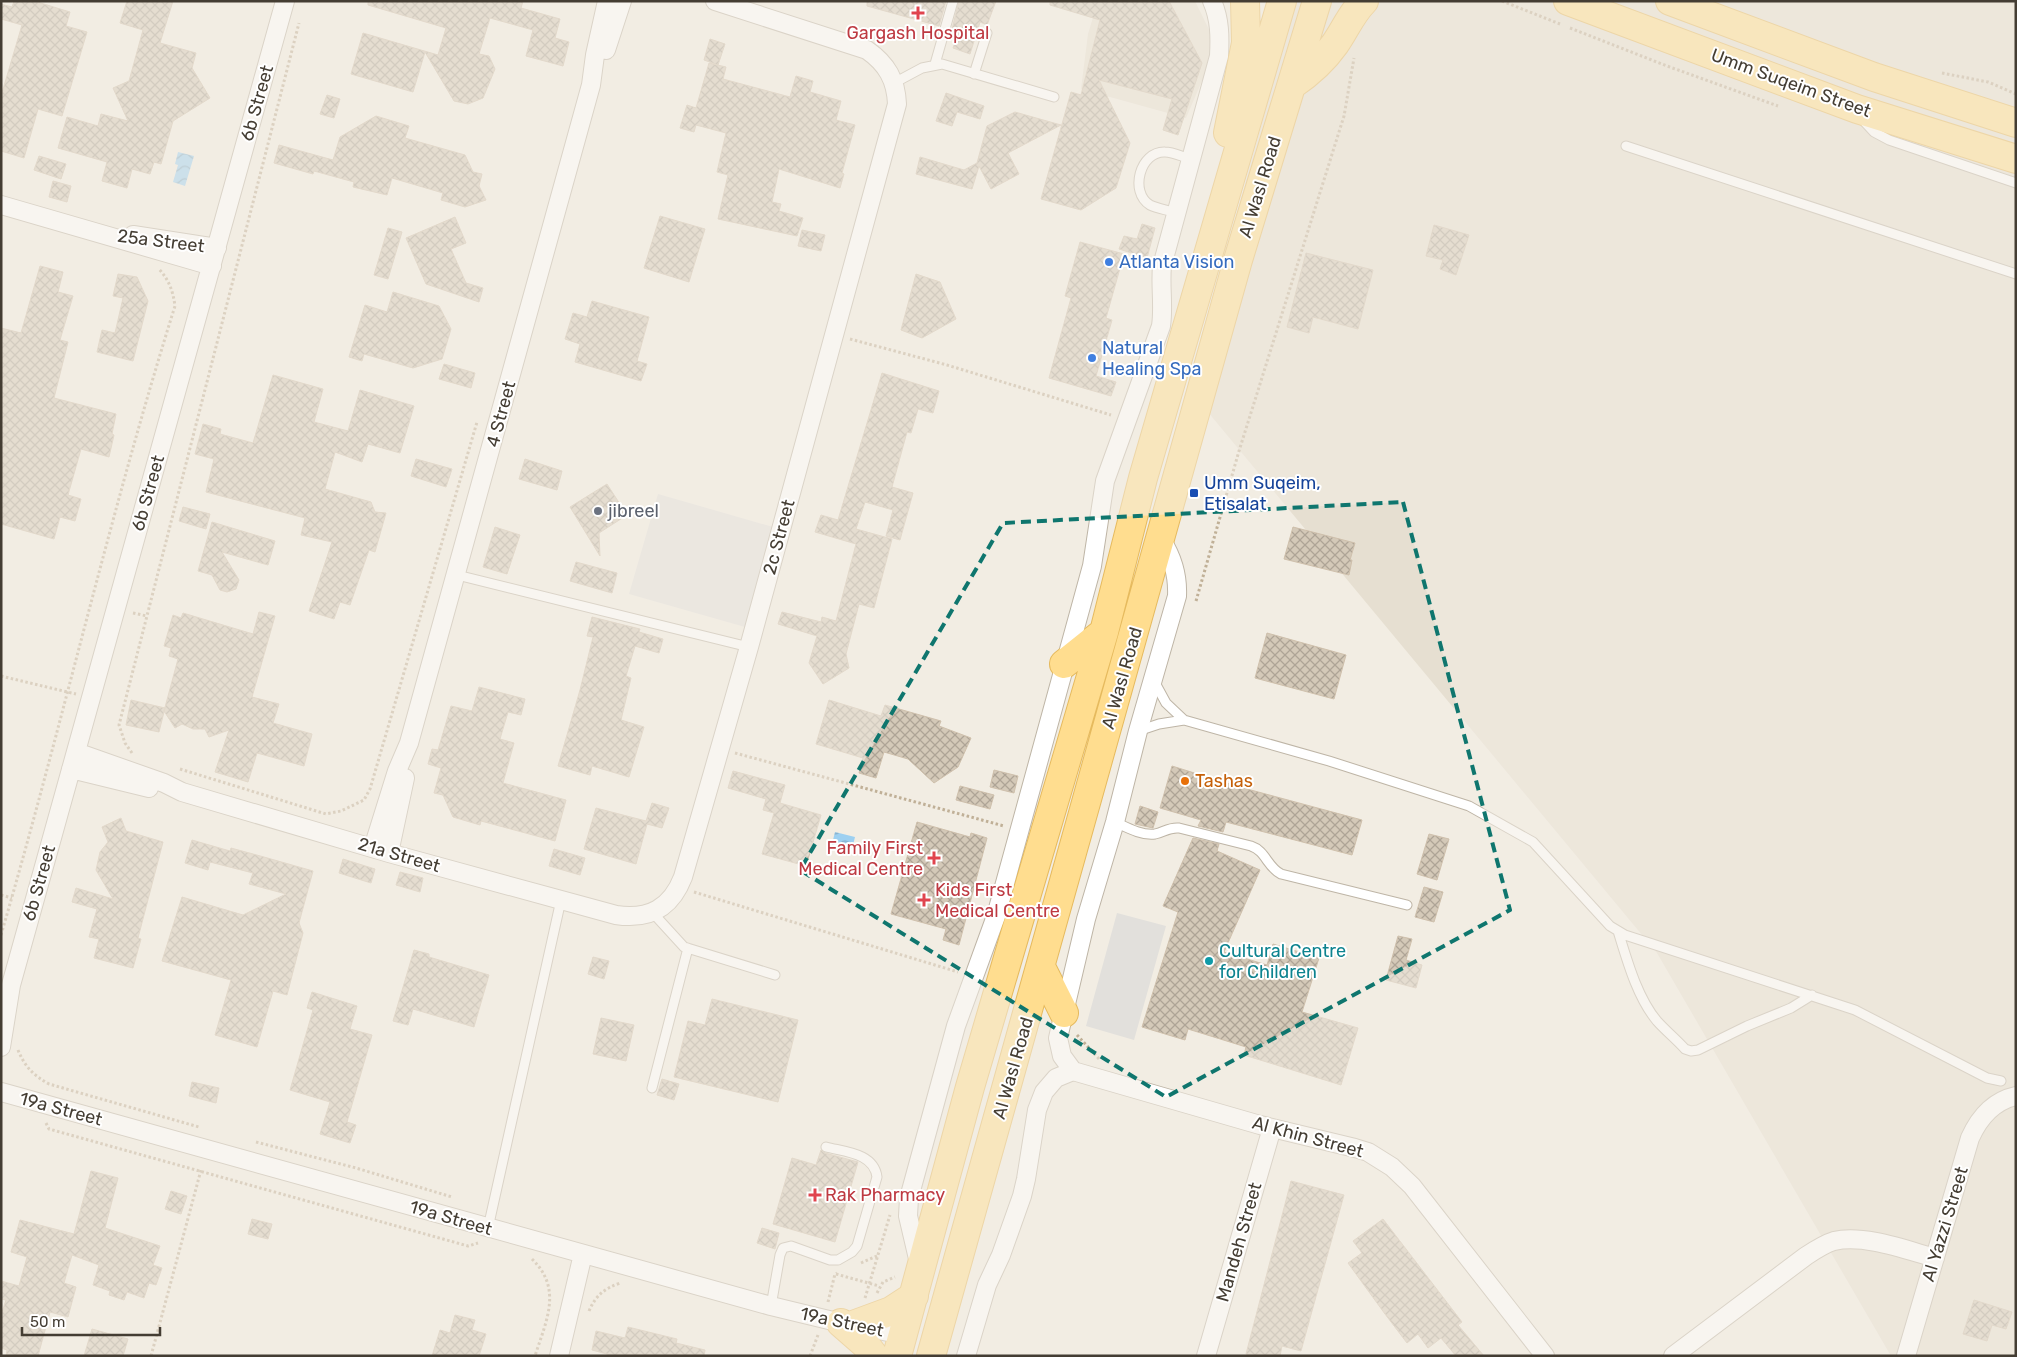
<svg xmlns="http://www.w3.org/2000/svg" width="2017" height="1357" viewBox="0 0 2017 1357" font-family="Rubik,sans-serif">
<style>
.residential{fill:#e6dfd1}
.parking{fill:#e2e0dc}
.water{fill:url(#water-waves)}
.building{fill:url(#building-cross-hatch);stroke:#cfc0ac}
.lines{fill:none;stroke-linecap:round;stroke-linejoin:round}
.service-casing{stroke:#beb5a6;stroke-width:11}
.minor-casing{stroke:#beb5a6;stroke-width:20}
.primary-casing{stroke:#e6ba5e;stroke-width:30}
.path{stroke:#c0b097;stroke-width:3;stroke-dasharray:2.5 2.5;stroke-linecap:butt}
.service{stroke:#fff;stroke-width:9}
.minor{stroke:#fff;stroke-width:18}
.primary{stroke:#ffdd8f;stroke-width:28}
.marked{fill:none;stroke:#0f766e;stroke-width:4;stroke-dasharray:10 6;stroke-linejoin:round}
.health-dot{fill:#e0444e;stroke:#fff;stroke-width:2}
.shop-dot{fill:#3f7fe0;stroke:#fff;stroke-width:2}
.transit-dot{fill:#1a4fb4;stroke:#fff;stroke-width:2}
.worship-dot{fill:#6b7280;stroke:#fff;stroke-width:2}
.food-dot{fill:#e8710a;stroke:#fff;stroke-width:2}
.culture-dot{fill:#0f9aa8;stroke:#fff;stroke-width:2}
.labels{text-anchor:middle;stroke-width:4;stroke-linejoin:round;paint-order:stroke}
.health-label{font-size:18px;fill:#be3a42;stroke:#fff;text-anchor:start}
.street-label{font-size:18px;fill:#443d33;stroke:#fff}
.shop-label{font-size:18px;fill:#366cbe;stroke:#fff;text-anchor:start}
.transit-label{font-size:18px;fill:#164399;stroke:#fff;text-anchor:start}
.worship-label{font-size:18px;fill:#5b616d;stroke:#fff;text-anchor:start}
.food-label{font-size:18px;fill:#c56008;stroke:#fff;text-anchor:start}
.culture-label{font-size:18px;fill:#0d838f;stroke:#fff;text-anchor:start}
</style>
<defs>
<pattern id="water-waves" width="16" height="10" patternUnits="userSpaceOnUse" patternTransform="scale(1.25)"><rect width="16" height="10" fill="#9dd0f1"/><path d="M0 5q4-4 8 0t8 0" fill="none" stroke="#82aac4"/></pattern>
<pattern id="building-cross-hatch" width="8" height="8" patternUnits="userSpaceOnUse" patternTransform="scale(1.25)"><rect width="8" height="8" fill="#d4c9b8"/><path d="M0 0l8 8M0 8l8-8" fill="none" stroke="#aea496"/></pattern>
</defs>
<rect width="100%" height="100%" fill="#f2ede3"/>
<path class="residential" d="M 1098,1 L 1195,1 L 1217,46 L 1186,118 L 1081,89 L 1088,34 Z
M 1296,1 L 2016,1 L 2016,1356 L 1891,1356 L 1657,953 L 1188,388 Z"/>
<path class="parking" d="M 658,494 L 773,527 L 745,627 L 629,594 Z
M 1117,913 L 1166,926 L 1134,1040 L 1086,1026 Z"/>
<path class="water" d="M 178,152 L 194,156 L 185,186 L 173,182 L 178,165 L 175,164 Z
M 835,832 L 855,837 L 852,849 L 835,844 L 831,847 L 828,846 L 828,842 L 833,840 Z"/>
<path class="building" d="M 14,1 L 34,1 L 70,12 L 66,26 L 87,32 L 62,116 L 38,109 L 24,158 L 1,151 L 1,96 L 22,25 L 1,19 L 1,4 L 12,7 Z
M 127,1 L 173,1 L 160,43 L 196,53 L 192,68 L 210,98 L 173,121 L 161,164 L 154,162 L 150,174 L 132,169 L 127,188 L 102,181 L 107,162 L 58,148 L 67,117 L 98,126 L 101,114 L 128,121 L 113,88 L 129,81 L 143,30 L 120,23 Z
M 368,1 L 523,1 L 521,8 L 560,19 L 555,38 L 569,42 L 563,66 L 526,56 L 533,30 L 490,18 L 479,54 L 489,56 L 495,69 L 483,98 L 468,104 L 454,101 L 425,52 L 413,92 L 351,74 L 363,33 L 438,55 L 446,28 L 368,5 Z
M 867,1 L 946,1 L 939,26 L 867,6 Z
M 959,1 L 996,1 L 987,25 L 980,22 L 970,54 L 953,48 L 959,31 L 952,29 Z
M 1050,1 L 1169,1 L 1202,63 L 1178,135 L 1163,130 L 1172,99 L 1099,80 L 1130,143 L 1116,188 L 1081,210 L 1041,199 L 1071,92 L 1081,95 L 1100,20 L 1050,5 Z
M 710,39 L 725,44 L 718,65 L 704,60 Z
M 709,63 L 726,67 L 723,79 L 790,97 L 796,76 L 813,81 L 810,92 L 841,101 L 836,120 L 855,125 L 842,173 L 844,174 L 840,188 L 779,169 L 772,202 L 781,204 L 779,211 L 803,218 L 797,236 L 718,219 L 728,175 L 717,172 L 726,133 L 696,125 L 694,132 L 680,128 L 687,105 L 696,108 Z
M 946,93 L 984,106 L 980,119 L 957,112 L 952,126 L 936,121 Z
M 327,95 L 340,99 L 334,118 L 320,114 Z
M 1015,112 L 1061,125 L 1008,153 L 1019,174 L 991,189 L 979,166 L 972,189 L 916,174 L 920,157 L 964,170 L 977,163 L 987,126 Z
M 376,116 L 409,126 L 405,138 L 465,155 L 473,172 L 482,174 L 479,186 L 486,200 L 465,207 L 441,200 L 443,193 L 392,178 L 387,195 L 353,187 L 354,182 L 314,171 L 313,174 L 274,163 L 279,145 L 333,160 L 340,137 Z
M 39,156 L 66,164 L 61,179 L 34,170 Z
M 53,181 L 71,186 L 67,202 L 49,197 Z
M 660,216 L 705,229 L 689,282 L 644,268 Z
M 455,217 L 466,243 L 451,249 L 466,283 L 483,288 L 479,302 L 426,284 L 406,238 Z
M 1142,224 L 1155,228 L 1147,258 L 1119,249 L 1124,236 L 1137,239 Z
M 1434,225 L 1469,235 L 1456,275 L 1440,269 L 1443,260 L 1426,256 Z
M 388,228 L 402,232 L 388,279 L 374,275 Z
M 802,230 L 825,235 L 821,251 L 798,246 Z
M 1080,242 L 1124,254 L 1106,318 L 1112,320 L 1096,376 L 1116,382 L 1111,396 L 1049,378 L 1071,298 L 1065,296 Z
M 1306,253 L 1373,270 L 1358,329 L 1313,317 L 1309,333 L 1287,327 Z
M 40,266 L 63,272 L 58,292 L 73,296 L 60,340 L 68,342 L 54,398 L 116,414 L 112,434 L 114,435 L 109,457 L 81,449 L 68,495 L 81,499 L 75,521 L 60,517 L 54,539 L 1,524 L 1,328 L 21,333 Z
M 118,274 L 137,277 L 148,301 L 133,361 L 97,352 L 102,330 L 115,333 L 123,298 L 113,296 Z
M 916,274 L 940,282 L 956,319 L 922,338 L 901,330 Z
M 393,292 L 439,306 L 451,329 L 442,359 L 413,368 L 364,354 L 362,361 L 349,357 L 365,305 L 387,312 Z
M 592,301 L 649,317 L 637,361 L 647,364 L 641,381 L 575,362 L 580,344 L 565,339 L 573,313 L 587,317 Z
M 444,364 L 475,373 L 471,388 L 439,379 Z
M 882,373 L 939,391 L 933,413 L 918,409 L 911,433 L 907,432 L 892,487 L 913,493 L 900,540 L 886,536 L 893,510 L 865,502 L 856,529 L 892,539 L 874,608 L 859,604 L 846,654 L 849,668 L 823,684 L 809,663 L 817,636 L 778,624 L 782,612 L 821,622 L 822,617 L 836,621 L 856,544 L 815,532 L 821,515 L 838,520 Z
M 273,375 L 323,389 L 314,422 L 348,431 L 360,390 L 414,406 L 400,453 L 368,444 L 362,462 L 335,452 L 325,489 L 371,502 L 375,512 L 386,513 L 375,552 L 369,550 L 350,605 L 340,602 L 334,619 L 309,611 L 332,542 L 301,535 L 305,518 L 206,492 L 214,459 L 195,454 L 203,424 L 221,429 L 220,434 L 253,443 Z
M 416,459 L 452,469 L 446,487 L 411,476 Z
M 525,459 L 562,471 L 557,490 L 519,479 Z
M 607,484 L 627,515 L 599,533 L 600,556 L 570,507 Z
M 183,507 L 210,514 L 206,529 L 179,521 Z
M 212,522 L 275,541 L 268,565 L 222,552 L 239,580 L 236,589 L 227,592 L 220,590 L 212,575 L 198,571 Z
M 495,527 L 520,535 L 507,574 L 483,567 Z
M 1293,527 L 1355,543 L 1350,560 L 1352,560 L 1349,575 L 1284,559 Z
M 576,562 L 617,573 L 612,593 L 570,581 Z
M 259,612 L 275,616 L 252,697 L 279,704 L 273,723 L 312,734 L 304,766 L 257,753 L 248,782 L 215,772 L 229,730 L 209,737 L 205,729 L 193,729 L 182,724 L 175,728 L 164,711 L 178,659 L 169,656 L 171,648 L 164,646 L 173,615 L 181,618 L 183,613 L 253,634 Z
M 592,617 L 640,629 L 639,632 L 663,639 L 659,653 L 635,646 L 626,676 L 631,678 L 621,720 L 644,727 L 629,777 L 592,766 L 590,775 L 558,766 L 580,690 L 593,637 L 587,636 Z
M 1267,633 L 1346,655 L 1334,699 L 1255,678 Z
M 479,687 L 525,699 L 521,715 L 508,712 L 500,739 L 514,743 L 503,783 L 566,800 L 555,841 L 481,821 L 480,825 L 453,817 L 443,795 L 434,793 L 441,768 L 428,764 L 432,749 L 438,750 L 451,706 L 472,711 Z
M 131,700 L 165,708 L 159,732 L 126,725 Z
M 829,700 L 881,716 L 885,705 L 941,721 L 939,726 L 971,738 L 958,767 L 934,783 L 908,759 L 884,752 L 876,778 L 859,773 L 863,758 L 816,744 Z
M 1172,766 L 1236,786 L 1362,820 L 1352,855 L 1226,822 L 1223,832 L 1198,826 L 1201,820 L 1160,808 Z
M 994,770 L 1018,776 L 1014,793 L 990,787 Z
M 733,771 L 785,785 L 780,803 L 821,815 L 806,866 L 762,854 L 774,813 L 763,810 L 766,799 L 728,788 Z
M 960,786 L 994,795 L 990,809 L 956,800 Z
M 652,803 L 669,808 L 662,828 L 647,824 L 636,864 L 584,849 L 596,808 L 646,821 Z
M 1140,806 L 1158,812 L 1153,828 L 1135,824 Z
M 121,818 L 126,831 L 163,842 L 138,938 L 141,939 L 133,968 L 94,958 L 99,939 L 89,937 L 97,909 L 72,902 L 76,888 L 113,899 L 96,870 L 100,852 L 108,842 L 102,827 Z
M 917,822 L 970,837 L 971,833 L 987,838 L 959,945 L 943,940 L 946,929 L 891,914 Z
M 1429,834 L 1449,839 L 1437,880 L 1417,874 Z
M 1193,838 L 1219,844 L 1217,851 L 1260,870 L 1224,952 L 1267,965 L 1273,944 L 1319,958 L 1302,1012 L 1358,1028 L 1341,1085 L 1244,1055 L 1246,1047 L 1188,1029 L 1185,1040 L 1142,1027 L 1178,912 L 1163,906 Z
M 192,840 L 230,851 L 231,848 L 264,857 L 313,871 L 299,923 L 303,933 L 287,995 L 273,991 L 257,1047 L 215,1035 L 231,980 L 162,961 L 182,897 L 243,915 L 286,894 L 249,884 L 253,873 L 210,862 L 208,870 L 185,863 Z
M 554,849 L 585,858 L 580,875 L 549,866 Z
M 343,859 L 375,869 L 371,883 L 339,873 Z
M 400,872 L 423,878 L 420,892 L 396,885 Z
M 1424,887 L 1443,892 L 1434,922 L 1415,917 Z
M 1398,936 L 1412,939 L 1406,960 L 1422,965 L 1416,988 L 1386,980 Z
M 414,950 L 429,954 L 429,957 L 489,975 L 474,1027 L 413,1009 L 408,1025 L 393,1021 Z
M 593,957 L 609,961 L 604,979 L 588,974 Z
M 312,992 L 357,1006 L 350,1029 L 372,1035 L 347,1122 L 356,1125 L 350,1143 L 320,1134 L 330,1102 L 290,1090 L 313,1010 L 307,1008 Z
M 712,999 L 798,1020 L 778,1102 L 674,1077 L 688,1021 L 705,1025 Z
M 601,1018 L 634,1025 L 626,1061 L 593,1054 Z
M 662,1079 L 679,1084 L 674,1100 L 657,1095 Z
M 192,1082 L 219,1088 L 216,1103 L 189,1096 Z
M 821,1150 L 825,1153 L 858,1162 L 835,1242 L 773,1224 L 792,1158 L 816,1165 Z
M 91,1171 L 118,1178 L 105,1228 L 160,1246 L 153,1265 L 162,1268 L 156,1285 L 149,1283 L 144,1298 L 127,1292 L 124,1300 L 109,1295 L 110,1291 L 93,1285 L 99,1265 L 72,1255 L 64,1283 L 76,1287 L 68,1317 L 50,1312 L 38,1356 L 6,1356 L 7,1350 L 1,1348 L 1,1315 L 6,1300 L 1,1299 L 1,1281 L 19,1286 L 27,1257 L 11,1252 L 20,1220 L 74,1234 Z
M 1291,1181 L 1344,1195 L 1301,1351 L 1282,1346 L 1280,1356 L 1254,1356 L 1246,1354 Z
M 171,1191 L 187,1196 L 181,1214 L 165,1209 Z
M 252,1219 L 272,1224 L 268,1239 L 248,1234 Z
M 1383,1219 L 1462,1322 L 1458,1325 L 1484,1356 L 1456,1356 L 1441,1338 L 1428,1348 L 1418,1334 L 1407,1343 L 1385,1314 L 1348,1263 L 1362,1253 L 1353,1241 Z
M 762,1228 L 779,1233 L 775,1249 L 757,1243 Z
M 1974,1300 L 2012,1312 L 2006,1329 L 1992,1325 L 1987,1341 L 1963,1334 Z
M 455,1315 L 475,1320 L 472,1330 L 486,1334 L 479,1356 L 432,1356 L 440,1330 L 450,1333 Z
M 628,1327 L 677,1339 L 676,1343 L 705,1350 L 704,1356 L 614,1356 L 592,1350 L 596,1331 L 625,1338 Z
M 92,1329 L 128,1339 L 123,1356 L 84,1356 Z"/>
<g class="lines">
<g class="service-casing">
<path id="service" d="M 935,64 L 953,1
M 974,74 L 987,33
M 894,83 L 922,68 L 942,64 L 1054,97
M 1861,118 L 1874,132 L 1889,140 L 2016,183
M 1626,146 L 2016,274
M 1176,213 C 1169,210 1158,209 1150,205 C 1129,192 1140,151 1165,152 C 1173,152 1183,157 1191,159
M 457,575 L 749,647
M 1154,681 L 1166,703 L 1184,720
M 1138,731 L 1159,724 L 1184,720 L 1329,761 L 1469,806 L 1533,842 L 1610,926 L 1625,935 L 1855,1010 L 1987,1078 L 2001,1081
M 1115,822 C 1126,827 1142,836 1155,834 C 1164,832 1169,827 1179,828 L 1251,846 C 1266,851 1267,867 1281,874 L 1407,905
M 652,912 L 684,947 L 775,975
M 1618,931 C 1627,960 1637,997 1657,1021 C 1666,1031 1676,1039 1685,1049 L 1691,1051 L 1698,1050 L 1747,1026 L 1791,1008 L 1812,995
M 652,1088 L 688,948
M 488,1228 L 561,900
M 771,1306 L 780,1255 L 783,1248 L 791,1246 L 830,1260 L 838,1260 L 852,1252 L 857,1246 L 877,1177 C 874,1153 845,1152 826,1147"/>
</g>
<g class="minor-casing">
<path id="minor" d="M 606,50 L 622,1
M 1,205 L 212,266
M 133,235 L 217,248
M 76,752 L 164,783 L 182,792 L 389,853 L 616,915 C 649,920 671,908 683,877 L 749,647 L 897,104 C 896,80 887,64 867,50 L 715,1
M 71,769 L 149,788
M 373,848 L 397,771 L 409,743 L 591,85 L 595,55 L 607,1
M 389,853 L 405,778
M 1,1047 L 11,985 L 285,1
M 1073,1071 L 1260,1125 L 1355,1148 L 1368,1152 L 1392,1167 L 1412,1186 L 1545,1356
M 1073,1071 L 1062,1056 L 1058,1038 L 1086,919 L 1115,822 L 1138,731 L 1177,596 C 1178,574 1172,557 1161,539
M 1,1092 L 771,1306 L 833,1321 L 903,1335
M 919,1263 L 908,1216 L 909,1198 L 956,1026 L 996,916 L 1092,566 L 1105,481 L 1161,326 C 1164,306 1160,286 1162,266 L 1219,56 C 1220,37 1220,19 1212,1
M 559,1356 L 583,1254
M 966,1356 L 987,1285 L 1001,1255 L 1022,1196 L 1026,1179 L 1037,1110 L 1044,1092 L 1056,1078 L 1073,1071
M 1206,1356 L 1272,1128
M 1673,1356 L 1806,1256 C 1815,1250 1824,1244 1834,1241 C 1864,1234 1906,1250 1935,1258
M 1906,1356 L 1970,1138 C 1979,1118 1993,1101 2016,1096"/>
</g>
<g class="primary-casing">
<path id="primary" d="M 1568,1 L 1857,109 L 2016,159
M 1670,1 L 1874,77 L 2016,123
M 1292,85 C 1308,74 1323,61 1335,44 C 1345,30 1351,14 1364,1
M 1228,133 L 1246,43 L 1245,1
M 1064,664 L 1104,632
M 1041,967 L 1064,1013
M 841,1323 L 865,1344 L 874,1356
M 853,1325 L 891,1311 L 914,1296
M 897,1356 L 970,1087 L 1104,632 L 1143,478 L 1282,1
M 931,1356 L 1238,260 L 1317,1"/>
</g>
<path class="path" d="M 1502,1 L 1560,24
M 1570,28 L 1667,66 L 1778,106
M 1942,73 L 1988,82 L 2016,94
M 850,339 L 947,365 L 1111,415
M 1196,601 L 1239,451 L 1344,116 L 1354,58
M 133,613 L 147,616
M 1,676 L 76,694
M 132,753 L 125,743 L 119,725 L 299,23
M 735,753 L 1004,826
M 180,769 L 326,814 L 341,811 L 364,800 L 370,789 L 477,422
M 694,892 L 958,972
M 1,895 L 12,898
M 1,935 C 62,726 110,513 175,306 C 173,291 169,280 159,269
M 1077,1035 L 1100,1060
M 18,1050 C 25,1067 33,1075 49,1084 L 199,1127
M 46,1123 L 49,1129 L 468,1246 L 478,1243
M 256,1142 L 356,1168 L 452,1197
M 532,1259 C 563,1289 546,1321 535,1356
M 861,1263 L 877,1256
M 836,1274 L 879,1286
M 877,1293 L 883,1282 L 895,1277
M 865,1298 L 890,1215
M 828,1302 L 835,1274 L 837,1273
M 589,1311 C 596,1295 604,1289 620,1283
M 151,1356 L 201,1170
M 810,1356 L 818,1335"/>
<use href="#service" class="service"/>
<use href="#minor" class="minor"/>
<use href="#primary" class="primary"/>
</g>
<path d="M0 0H2017V1357H0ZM 1403,502 L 1510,910 L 1166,1097 L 800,870 L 1003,523 Z" fill="#f2ede3" fill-opacity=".55" fill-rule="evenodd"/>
<path class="marked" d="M 1403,502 L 1510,910 L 1166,1097 L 800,870 L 1003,523 Z"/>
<g class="health-dot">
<path d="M915.5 5.5h5v5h5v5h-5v5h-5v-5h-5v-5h5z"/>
<path d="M931.5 850.5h5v5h5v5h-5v5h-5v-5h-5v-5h5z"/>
<path d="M921.5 892.5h5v5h5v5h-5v5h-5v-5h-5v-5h5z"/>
<path d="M812.5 1187.5h5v5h5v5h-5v5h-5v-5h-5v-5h5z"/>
</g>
<g class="shop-dot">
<circle cx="1109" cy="262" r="5"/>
<circle cx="1092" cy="358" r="5"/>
</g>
<rect class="transit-dot" x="1189" y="488" width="10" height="10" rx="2.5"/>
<circle class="worship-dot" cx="598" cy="511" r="5"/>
<circle class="food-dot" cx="1185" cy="781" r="5"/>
<circle class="culture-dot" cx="1209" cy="961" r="5"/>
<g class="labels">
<g class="health-label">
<text x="918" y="39" text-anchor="middle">Gargash Hospital</text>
<text x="923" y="854" text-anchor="end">Family First<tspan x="923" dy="21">Medical Centre</tspan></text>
<text x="935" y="896">Kids First<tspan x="935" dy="21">Medical Centre</tspan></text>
<text x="825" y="1201">Rak Pharmacy</text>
</g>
<g class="street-label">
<text transform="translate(1791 83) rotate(20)" y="6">Umm Suqeim Street</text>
<text transform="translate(257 103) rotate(-74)" y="6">6b Street</text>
<text transform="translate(1260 187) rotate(-73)" y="6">Al Wasl Road</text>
<text transform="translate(161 241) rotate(7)" y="6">25a Street</text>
<text transform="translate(501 414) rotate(-75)" y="6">4 Street</text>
<text transform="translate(148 493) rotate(-74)" y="6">6b Street</text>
<text transform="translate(779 537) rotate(-75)" y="6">2c Street</text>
<text transform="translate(1122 678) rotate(-74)" y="6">Al Wasl Road</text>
<text transform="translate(399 855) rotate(16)" y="6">21a Street</text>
<text transform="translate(39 883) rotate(-74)" y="6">6b Street</text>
<text transform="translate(1013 1068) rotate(-74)" y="6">Al Wasl Road</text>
<text transform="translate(61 1109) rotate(15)" y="6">19a Street</text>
<text transform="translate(1308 1137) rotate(15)" y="6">Al Khin Street</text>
<text transform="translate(451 1218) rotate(16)" y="6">19a Street</text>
<text transform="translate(1945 1224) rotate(-73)" y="6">Al Yazzi Street</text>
<text transform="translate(1239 1242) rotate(-74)" y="6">Mandeh Street</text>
<text transform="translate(842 1322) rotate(12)" y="6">19a Street</text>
</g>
<g class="shop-label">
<text x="1119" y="268">Atlanta Vision</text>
<text x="1102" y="354">Natural<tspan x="1102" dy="21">Healing Spa</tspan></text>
</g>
<g class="transit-label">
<text x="1204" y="489">Umm Suqeim,<tspan x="1204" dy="21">Etisalat</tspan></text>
</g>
<g class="worship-label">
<text x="608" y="517">jibreel</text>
</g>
<g class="food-label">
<text x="1195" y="787">Tashas</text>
</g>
<g class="culture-label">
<text x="1219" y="957">Cultural Centre<tspan x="1219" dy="21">for Children</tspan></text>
</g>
</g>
<rect width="2017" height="1357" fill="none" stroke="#443d33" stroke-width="5"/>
<path d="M22 1327v8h138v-8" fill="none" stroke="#443d33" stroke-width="2.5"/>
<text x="30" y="1327" font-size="15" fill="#443d33" stroke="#ffffff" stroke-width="4" paint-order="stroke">50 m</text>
</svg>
